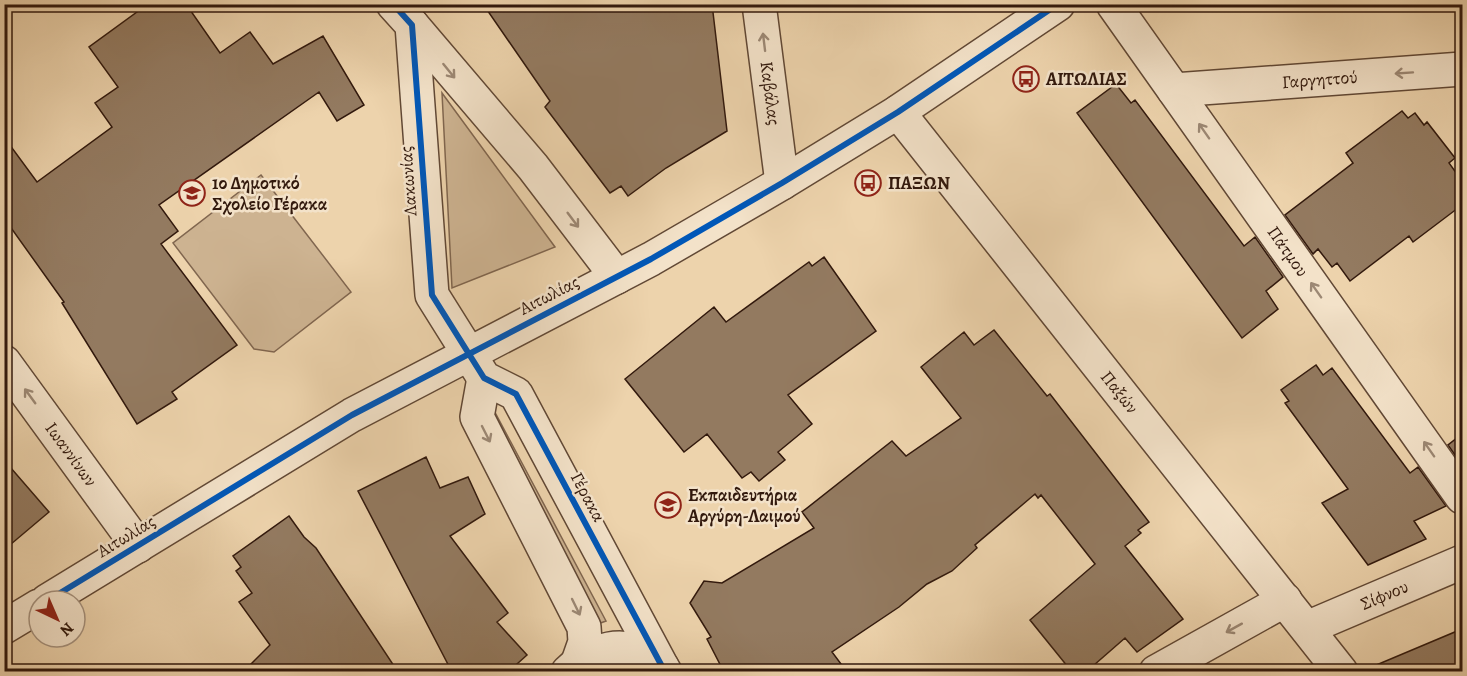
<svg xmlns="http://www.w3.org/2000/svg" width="1467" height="676" viewBox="0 0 1467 676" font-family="Alegreya,serif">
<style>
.green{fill:#cdb391;stroke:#80664f;stroke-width:1.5}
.building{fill:#937a60;stroke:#32190d;stroke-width:1.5}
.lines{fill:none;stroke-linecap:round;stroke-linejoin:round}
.minor-casing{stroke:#614835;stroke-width:36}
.tertiary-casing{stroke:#614835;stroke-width:36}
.minor{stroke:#f3e2c9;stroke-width:33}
.tertiary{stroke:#f3e2c9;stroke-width:33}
.cycleway-casing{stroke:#f3e2c9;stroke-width:10}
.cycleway{stroke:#0057b8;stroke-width:6}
.oneway{stroke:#9c8874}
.labels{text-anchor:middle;stroke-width:5;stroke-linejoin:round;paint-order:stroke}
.poi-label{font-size:18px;font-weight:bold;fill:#32190d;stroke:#f3e2c9;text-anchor:start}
.street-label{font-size:18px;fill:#32190d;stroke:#f3e2c9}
</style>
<rect width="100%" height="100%" fill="#edd3ac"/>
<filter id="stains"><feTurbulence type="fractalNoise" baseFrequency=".00333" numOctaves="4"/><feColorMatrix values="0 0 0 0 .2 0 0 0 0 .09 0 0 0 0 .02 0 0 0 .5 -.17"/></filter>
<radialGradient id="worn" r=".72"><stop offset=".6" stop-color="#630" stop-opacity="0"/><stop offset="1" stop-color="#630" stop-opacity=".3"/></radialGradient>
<path class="green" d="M 442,93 L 555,247 L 452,288 Z
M 261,175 L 351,292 L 274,352 L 254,349 L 173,243 Z
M 489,401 L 606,621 L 595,625 L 481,405 Z"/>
<path class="building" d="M 148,4 L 186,4 L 220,53 L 250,32 L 273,64 L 323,36 L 364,105 L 337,121 L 319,92 L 159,205 L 178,231 L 161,244 L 237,345 L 172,392 L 177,399 L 137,424 L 62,303 L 64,302 L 4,218 L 4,137 L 37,182 L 112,127 L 95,103 L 118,87 L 89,47 Z
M 483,4 L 712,4 L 727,131 L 666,168 L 628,196 L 621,186 L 610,193 L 545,107 L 550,101 Z
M 1116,84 L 1131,103 L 1135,100 L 1244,246 L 1255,237 L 1283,277 L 1266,291 L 1278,309 L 1242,338 L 1077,113 Z
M 1402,111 L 1408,118 L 1415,113 L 1424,125 L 1427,122 L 1455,158 L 1449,163 L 1462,181 L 1462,205 L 1413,242 L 1409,236 L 1350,281 L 1337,263 L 1332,267 L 1318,249 L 1313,254 L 1285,215 L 1353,163 L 1346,153 Z
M 824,257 L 876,331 L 788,395 L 812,424 L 778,452 L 785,460 L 759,481 L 751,472 L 742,478 L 707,434 L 684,452 L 625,379 L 714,307 L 726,322 L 809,262 L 812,266 Z
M 994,330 L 1047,396 L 1050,394 L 1149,522 L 1138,530 L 1141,533 L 1125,546 L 1183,619 L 1137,652 L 1125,638 L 1086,672 L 1072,672 L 1030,620 L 1095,564 L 1041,495 L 1038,498 L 1035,494 L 975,545 L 977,548 L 952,571 L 927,584 L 899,607 L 832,652 L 847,672 L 724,672 L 707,639 L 711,637 L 690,603 L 704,581 L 722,583 L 814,528 L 802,512 L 892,441 L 906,456 L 961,418 L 921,367 L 964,332 L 974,345 Z
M 1316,365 L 1323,375 L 1332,368 L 1410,473 L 1418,467 L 1446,506 L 1414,521 L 1426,539 L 1368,565 L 1322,503 L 1348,489 L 1285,403 L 1289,401 L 1281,390 Z
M 1462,434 L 1462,465 L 1448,445 Z
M 426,457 L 440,488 L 468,477 L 485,514 L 450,536 L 508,613 L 497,622 L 527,655 L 508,672 L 452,672 L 358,491 Z
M 4,460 L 49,512 L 4,550 Z
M 289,516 L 304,537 L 316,548 L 398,672 L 243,672 L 270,645 L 239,602 L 252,593 L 236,571 L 241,567 L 233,556 Z
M 1462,629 L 1462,672 L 1362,672 L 1362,671 Z"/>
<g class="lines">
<g class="minor-casing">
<g id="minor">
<path d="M 393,4 L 412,25 L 432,295 L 484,378 L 516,394 L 662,667"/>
<path id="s1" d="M 759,4 L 782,183"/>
<path id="s2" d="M 1113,4 L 1462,497"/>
<path d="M 412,25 L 533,167 L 617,277"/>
<path id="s3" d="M 1174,90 L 1462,69"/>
<path id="s4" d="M 898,112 L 1341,672"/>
<path id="s5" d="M 4,362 L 138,546"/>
<path d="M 484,378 L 477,417 L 584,627 L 585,642 L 578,662"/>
<path id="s6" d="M 1307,628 L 1462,562"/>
<path d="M 1156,672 L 1285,600"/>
</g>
</g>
<g class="tertiary-casing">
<path id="tertiary" d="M 47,601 L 352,415 L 651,259 L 782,183 L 898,112 L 1058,4
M 4,627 L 39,606
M 568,672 C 584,656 610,643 633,650 C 643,654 653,662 662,667 L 665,672"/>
</g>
<use href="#minor" class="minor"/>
<use href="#tertiary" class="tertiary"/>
<g class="cycleway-casing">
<path id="cycleway" d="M 393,4 L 412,25 L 432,295 L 484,378 L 516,394 L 665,672
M 47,601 L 352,415 L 651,259 L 782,183 L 898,112 L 1058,4"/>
</g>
<use href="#cycleway" class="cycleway"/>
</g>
<defs><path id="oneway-shaft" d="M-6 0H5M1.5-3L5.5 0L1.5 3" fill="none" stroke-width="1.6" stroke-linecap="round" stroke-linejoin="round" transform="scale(1.5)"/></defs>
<g class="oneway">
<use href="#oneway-shaft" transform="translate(764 42) rotate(-97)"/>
<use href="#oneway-shaft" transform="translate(449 71) rotate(51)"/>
<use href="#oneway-shaft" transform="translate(1404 73) rotate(176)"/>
<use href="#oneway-shaft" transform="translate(1204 131) rotate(-125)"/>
<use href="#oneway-shaft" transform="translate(573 220) rotate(53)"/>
<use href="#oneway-shaft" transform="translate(1316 290) rotate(-125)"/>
<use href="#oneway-shaft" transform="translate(30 396) rotate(-126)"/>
<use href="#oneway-shaft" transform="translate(486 434) rotate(63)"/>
<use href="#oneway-shaft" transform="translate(1429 449) rotate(-125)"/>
<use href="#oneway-shaft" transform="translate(576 607) rotate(64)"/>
<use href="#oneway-shaft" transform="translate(1234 628) rotate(151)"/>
</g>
<defs>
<g id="bus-ring" transform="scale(1.35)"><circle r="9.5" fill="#f3e2c9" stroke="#8f2418" stroke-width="1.5"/><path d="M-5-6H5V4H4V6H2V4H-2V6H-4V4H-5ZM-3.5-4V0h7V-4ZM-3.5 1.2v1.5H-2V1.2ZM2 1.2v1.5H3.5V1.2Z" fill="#8f2418"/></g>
<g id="school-ring" transform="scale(1.35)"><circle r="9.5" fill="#f3e2c9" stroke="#8f2418" stroke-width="1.5"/><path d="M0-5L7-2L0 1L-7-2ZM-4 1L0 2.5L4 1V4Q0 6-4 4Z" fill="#8f2418"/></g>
</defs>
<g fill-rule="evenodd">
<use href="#bus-ring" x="1026" y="79"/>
<use href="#bus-ring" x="868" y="183"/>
<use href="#school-ring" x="192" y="193"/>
<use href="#school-ring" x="668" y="505"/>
</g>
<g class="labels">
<g class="poi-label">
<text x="1046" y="85">ΑΙΤΩΛΙΑΣ</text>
<text x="212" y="189">1ο Δημοτικό<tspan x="212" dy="21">Σχολείο Γέρακα</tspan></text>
<text x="888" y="189">ΠΑΞΩΝ</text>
<text x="688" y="501">Εκπαιδευτήρια<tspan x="688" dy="21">Αργύρη-Λαιμού</tspan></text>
</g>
<g class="street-label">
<text dy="6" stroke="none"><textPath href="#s3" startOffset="146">Γαργηττού</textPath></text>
<text dy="6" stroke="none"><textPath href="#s1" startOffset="90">Καβάλας</textPath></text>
<text transform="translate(408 181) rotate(-94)" y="6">Λακωνίας</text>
<text dy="6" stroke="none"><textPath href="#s2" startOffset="303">Πάτμου</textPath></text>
<text transform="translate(549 295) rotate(-27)" y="6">Αιτωλίας</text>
<text dy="6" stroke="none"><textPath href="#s4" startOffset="357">Παξών</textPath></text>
<text dy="6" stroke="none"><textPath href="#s5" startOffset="114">Ιωαννίνων</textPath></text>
<text transform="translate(588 497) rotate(62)" y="6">Γέρακα</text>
<text transform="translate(126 536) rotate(-31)" y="6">Αιτωλίας</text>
<text dy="6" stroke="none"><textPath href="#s6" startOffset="84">Σίφνου</textPath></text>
</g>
</g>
<rect width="1467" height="676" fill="none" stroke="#edd3ac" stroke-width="24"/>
<rect x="6" y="6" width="1455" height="664" fill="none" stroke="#32190d" stroke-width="3"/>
<rect x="12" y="12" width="1443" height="652" fill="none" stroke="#32190d" stroke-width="1.5"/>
<g transform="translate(57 619) rotate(136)"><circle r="28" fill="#f3e2c9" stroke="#a6927e" stroke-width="1.5"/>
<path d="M0-4.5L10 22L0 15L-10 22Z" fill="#8f2418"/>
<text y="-9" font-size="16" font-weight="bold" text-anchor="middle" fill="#32190d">N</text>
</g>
<rect width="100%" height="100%" filter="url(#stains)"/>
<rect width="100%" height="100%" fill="url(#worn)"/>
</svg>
